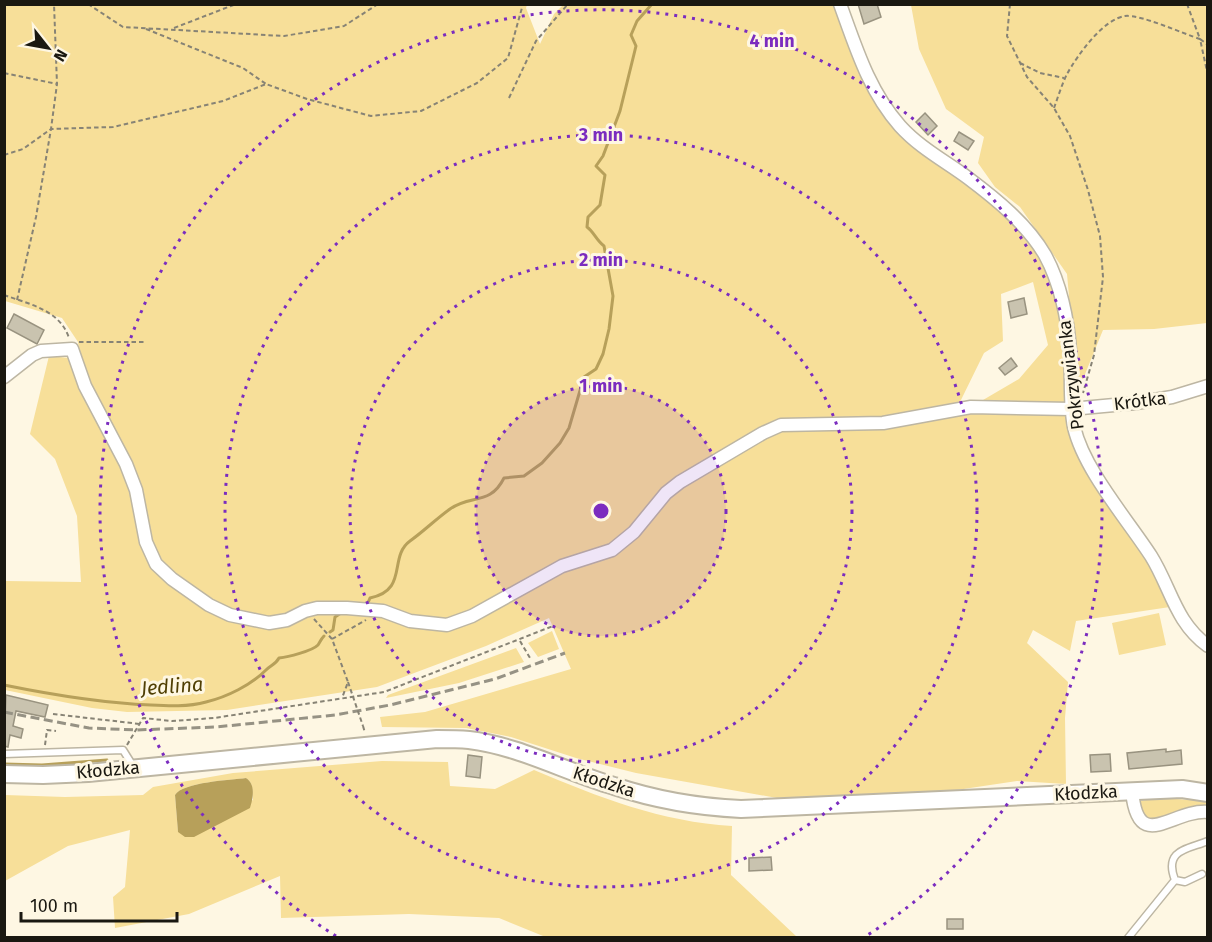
<svg xmlns="http://www.w3.org/2000/svg" width="1212" height="942" viewBox="0 0 1212 942" font-family="'Fira Sans',sans-serif">
<style>
.green{fill:#f7df99;fill-rule:evenodd}
.water{fill:#b7a05a}
.lines{fill:none;stroke-linecap:round;stroke-linejoin:round}
.stream{stroke:#b7a05a;stroke-width:3}
.building{fill:#c9c3af;stroke:#999380;stroke-width:1.5}
.service-casing{stroke:#bdb6a3;stroke-width:9}
.minor-casing{stroke:#bdb6a3;stroke-width:15}
.secondary-casing{stroke:#bdb6a3;stroke-width:20}
.path{stroke:#878375;stroke-width:2;stroke-dasharray:4.5 3;stroke-linecap:butt}
.service{stroke:#fff;stroke-width:6}
.minor{stroke:#fff;stroke-width:12}
.secondary{stroke:#fff;stroke-width:16}
.rail{stroke:#969284;stroke-width:3;stroke-dasharray:9 4.5;stroke-linecap:butt}
.path-bridge{stroke:#878375;stroke-width:2;stroke-dasharray:4.5 3;stroke-linecap:butt}
.ring{fill:none;stroke:#7b2cbf;stroke-width:3;stroke-dasharray:3 6}
.labels{text-anchor:middle;stroke-width:6;stroke-linejoin:round;paint-order:stroke}
.street-label{font-size:18px;fill:#1a1811;stroke:#fef7e3}
.water-label{font-size:20px;font-style:italic;fill:#503f04;stroke:#fef7e3}
.centre{fill:#7b2cbf;stroke:#fef7e3;stroke-width:3}
.ring-label{font-size:18px;text-anchor:middle;font-weight:bold;fill:#7b2cbf;stroke:#fef7e3;stroke-width:6;stroke-linejoin:round;paint-order:stroke}
</style>
<rect width="100%" height="100%" fill="#fef7e3"/>
<path class="green" d="M 4,5 L 527,5 L 526,8 L 540,44 L 554,14 L 563,5 L 838,5 L 878,100 L 1000,207 L 1040,253 L 1053,279 L 1063,321 L 1073,430 L 1150,559 L 1170,607 L 1076,621 L 1070,651 L 1033,630 L 1027,643 L 1068,682 L 1065,718 L 1066,784 L 1017,781 L 950,791 L 777,798 L 636,773 L 576,758 L 511,737 L 466,728 L 382,727 L 380,717 L 425,712 L 571,669 L 549,618 L 486,646 L 377,687 L 227,710 L 127,712 L 92,708 L 5,690 L 5,581 L 81,582 L 77,516 L 55,459 L 30,434 L 49,356 L 80,359 L 78,342 L 62,318 L 5,301 ZM 1033,282 L 1048,345 L 1019,379 L 983,400 L 960,402 L 984,353 L 1003,341 L 1001,294 Z
M 911,5 L 1207,5 L 1207,323 L 1154,329 L 1103,330 L 1079,389 L 1077,386 L 1067,274 L 1020,207 L 995,187 L 978,163 L 984,137 L 946,109 L 919,49 Z
M 1159,613 L 1166,645 L 1119,655 L 1112,623 Z
M 552,631 L 559,649 L 538,657 L 528,643 Z
M 516,648 L 524,662 L 459,683 L 386,698 L 388,695 Z
M 382,761 L 448,762 L 450,786 L 495,789 L 534,770 C 598,797 662,822 732,826 L 731,875 L 797,937 L 548,938 L 499,918 L 409,914 L 281,918 L 280,876 L 189,914 L 115,928 L 113,897 L 125,887 L 130,830 L 68,846 L 5,881 L 5,795 L 65,797 L 143,795 L 153,787 L 233,773 ZM 246,778 C 254,783 252,791 253,800 L 178,832 L 175,795 C 183,782 231,780 246,778 Z
M 1161,798 L 1207,801 L 1207,809 L 1159,822 L 1142,817 L 1139,801 Z"/>
<path class="water" d="M 246,778 C 256,784 253,799 250,808 L 194,837 L 185,837 L 178,832 L 175,795 C 183,782 231,780 246,778 Z"/>
<g class="lines">
<path class="stream" d="M 367,605 L 370,598 C 409,590 388,557 410,541 C 424,531 436,519 450,509 C 471,494 490,506 504,478 L 524,476 L 542,463 L 560,443 L 569,428 L 584,377 L 596,369 L 603,354 L 609,329 L 613,296 L 604,246 C 596,240 594,232 587,227 L 588,217 L 600,205 L 605,175 L 596,166 L 603,156 L 620,111 L 636,46 L 631,35 L 637,21 L 652,4
M 330,632 L 333,630 L 335,617 L 341,613
M 4,685 C 53,695 101,703 151,705 C 168,706 188,707 206,702 C 227,697 251,685 266,670 C 271,665 276,664 279,658 C 288,657 312,651 318,645 C 320,642 321,639 324,636
M 4,764 L 42,765 L 107,760"/>
</g>
<path class="building" d="M 858,4 L 877,4 L 881,17 L 864,24 Z
M 925,113 L 937,126 L 928,135 L 916,122 Z
M 959,132 L 974,141 L 968,150 L 954,141 Z
M 1024,298 L 1027,314 L 1011,318 L 1008,302 Z
M 14,314 L 44,330 L 37,344 L 7,328 Z
M 1011,358 L 1017,366 L 1005,375 L 999,368 Z
M 6,695 L 48,705 L 45,717 L 16,711 L 13,726 L 23,729 L 21,738 L 10,735 L 8,747 L 4,746 Z
M 1166,749 L 1166,752 L 1181,750 L 1182,764 L 1129,769 L 1127,753 Z
M 1110,754 L 1111,771 L 1091,772 L 1090,755 Z
M 468,755 L 482,757 L 480,778 L 466,776 Z
M 771,857 L 772,870 L 749,871 L 749,858 Z
M 947,919 L 963,919 L 963,929 L 947,929 Z"/>
<g class="lines">
<g class="service-casing">
<path id="service" d="M 4,754 L 123,750 L 133,766
M 1175,880 C 1163,849 1189,849 1208,841
M 1175,880 L 1185,882 L 1202,874
M 1128,938 L 1175,880"/>
</g>
<g class="minor-casing">
<path id="minor" d="M 840,4 C 856,48 869,91 900,126 C 920,148 945,161 968,178 C 996,199 1027,224 1045,255 C 1060,282 1068,319 1070,351 C 1072,376 1069,402 1074,427 C 1084,470 1127,519 1151,556 C 1171,588 1175,622 1208,646
M 4,377 L 32,355 L 41,351 L 72,349 L 85,386 L 126,464 L 136,490 L 146,542 L 156,564 L 172,579 L 209,605 L 230,615 L 269,623 L 287,620 L 305,611 L 317,608 L 347,608 L 383,611 L 410,621 L 447,625 L 472,616 L 562,566 L 612,550 L 634,532 L 666,493 L 680,482 L 763,433 L 781,425 L 883,423 L 971,407 L 1071,409 L 1136,403 L 1172,397 L 1208,386
M 1132,791 C 1138,855 1172,809 1208,812"/>
</g>
<g class="secondary-casing">
<path id="secondary" d="M 4,774 L 43,775 L 88,773 L 437,739 C 447,739 458,739 469,740 C 519,746 566,772 614,786 C 656,800 697,807 741,809 L 1182,789 L 1208,793"/>
</g>
<path class="path" d="M 88,4 L 123,27 L 284,36 L 344,26 L 378,4
M 1010,4 L 1007,36 L 1027,77 L 1054,108 L 1070,136 L 1088,190 L 1100,236 L 1103,277 L 1094,355 L 1083,393
M 1187,4 L 1200,39 L 1208,45
M 174,28 L 236,4
M 146,29 L 243,68 L 266,84
M 1020,63 L 1040,73 L 1064,78
M 4,73 L 57,84
M 509,98 L 536,41 L 568,4
M 1054,108 C 1058,97 1062,84 1067,74 C 1077,56 1103,19 1125,16 C 1140,14 1184,34 1200,39 L 1208,76
M 4,155 L 23,149 L 51,129 L 57,84 L 54,4
M 4,295 C 29,304 60,310 69,338
M 17,300 L 36,217 L 51,129 L 113,127 L 223,101 L 266,84 L 307,99 L 371,116 L 421,111 L 477,83 L 508,58 L 523,4
M 79,342 L 146,342
M 314,619 L 332,639 L 348,682 L 342,698
M 332,639 L 366,620
M 520,641 L 530,658
M 53,714 L 140,724
M 363,726 L 365,733
M 45,745 L 47,730 L 56,731
M 127,745 L 143,718 L 172,721 L 214,718 L 384,692 L 553,626"/>
<use href="#service" class="service"/>
<use href="#minor" class="minor"/>
<use href="#secondary" class="secondary"/>
<path class="rail" d="M 4,712 L 89,728 L 136,730 L 216,727 L 335,715 L 390,705 L 495,679 L 565,653"/>
<path class="path-bridge" d="M 348,682 L 363,726"/>
</g>
<circle cx="601" cy="511" r="125" fill="#7b2cbf" fill-opacity=".12"/>
<g class="ring">
<circle cx="601" cy="511" r="125"/>
<circle cx="601" cy="511" r="251"/>
<circle cx="601" cy="511" r="376"/>
<path d="M336 936A501 501 0 1 1 866 936"/>
</g>
<g class="labels">
<g class="street-label">
<text transform="translate(1071 375) rotate(-97)" y="6">Pokrzywianka</text>
<text transform="translate(1140 401) rotate(-7)" y="6">Krótka</text>
<text transform="translate(108 770) rotate(-5)" y="6">Kłodzka</text>
<text transform="translate(604 782) rotate(18)" y="6">Kłodzka</text>
<text transform="translate(1086 793) rotate(-3)" y="6">Kłodzka</text>
</g>
<g class="water-label">
<text transform="translate(172 686) rotate(-4)" y="7">Jedlina</text>
</g>
</g>
<circle cx="601" cy="511" r="9" class="centre"/>
<g class="ring-label">
<text x="772" y="47">4 min</text>
<text x="601" y="141">3 min</text>
<text x="601" y="266">2 min</text>
<text x="601" y="392">1 min</text>
</g>
<rect width="1212" height="942" fill="none" stroke="#1a1811" stroke-width="12"/>
<g transform="translate(48 48) rotate(121)" stroke="#fef7e3" stroke-width="4.5" paint-order="stroke">
<path d="M0-4.5L10 22L0 15L-10 22Z" fill="#1a1811"/>
<text y="-9" font-size="16" font-weight="bold" text-anchor="middle" fill="#1a1811">N</text>
</g>
<path d="M21 912v9h156v-9" fill="none" stroke="#1a1811" stroke-width="3"/>
<text x="30" y="912" font-size="18" fill="#1a1811" stroke="#fef7e3" stroke-width="4.5" paint-order="stroke">100 m</text>
</svg>
